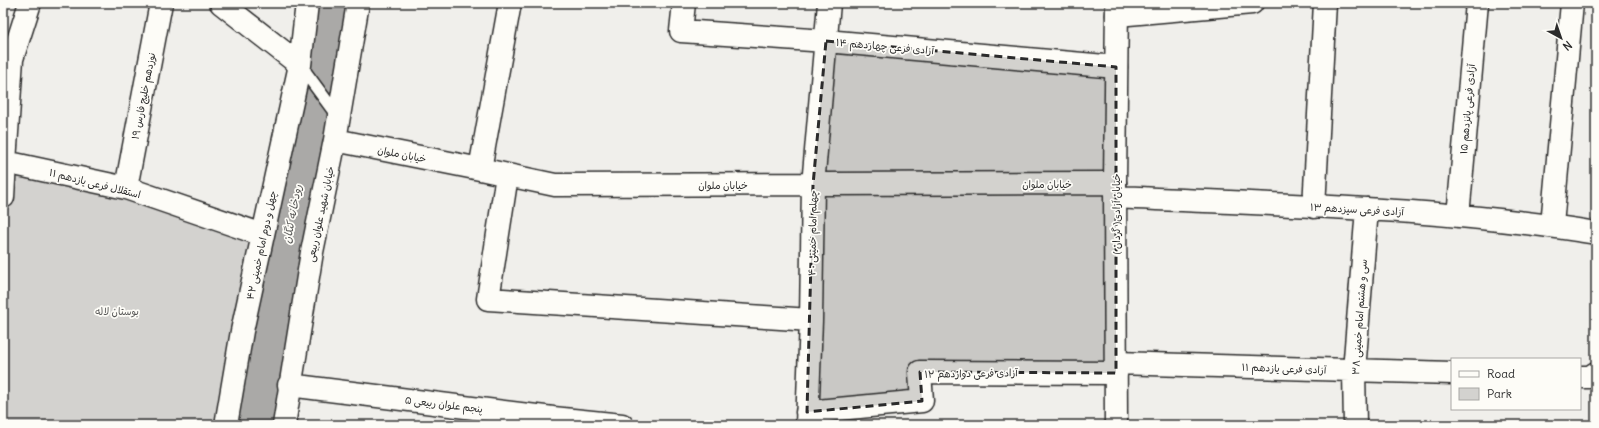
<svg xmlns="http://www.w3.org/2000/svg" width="1599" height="428" viewBox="0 0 1599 428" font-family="Delius,'Playpen Sans Arabic',sans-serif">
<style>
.green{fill:#d3d2cf;stroke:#7f7e7d}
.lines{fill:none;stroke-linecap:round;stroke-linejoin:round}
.river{stroke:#aaa9a7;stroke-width:44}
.lane-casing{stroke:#2b2b2b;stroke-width:15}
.street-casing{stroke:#2b2b2b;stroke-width:25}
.secondary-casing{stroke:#2b2b2b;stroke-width:25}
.lane{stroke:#fdfcf7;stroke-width:12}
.street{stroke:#fdfcf7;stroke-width:22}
.secondary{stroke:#fdfcf7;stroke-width:22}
.marked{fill:#2b2b2b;fill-opacity:0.2;stroke:#2b2b2b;stroke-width:3;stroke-dasharray:8 5;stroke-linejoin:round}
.labels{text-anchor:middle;stroke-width:3.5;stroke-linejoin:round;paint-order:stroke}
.street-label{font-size:10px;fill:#2b2b2b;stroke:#fdfcf7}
.park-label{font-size:10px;fill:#555554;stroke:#fdfcf7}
.water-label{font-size:11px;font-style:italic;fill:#575756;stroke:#fdfcf7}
</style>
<rect width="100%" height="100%" fill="#f0efeb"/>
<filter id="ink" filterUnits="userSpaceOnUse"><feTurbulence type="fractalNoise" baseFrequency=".025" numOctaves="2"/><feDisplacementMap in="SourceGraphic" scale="8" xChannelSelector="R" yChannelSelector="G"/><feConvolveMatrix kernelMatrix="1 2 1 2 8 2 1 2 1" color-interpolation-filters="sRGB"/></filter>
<g filter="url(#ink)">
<path class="green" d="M 5,162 L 263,235 L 228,425 L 3,425 L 3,187 Z"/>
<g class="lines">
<path class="river" d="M 255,425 L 260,377 L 332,3"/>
<g class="lane-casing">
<path id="lane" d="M 300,65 L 339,118"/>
</g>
<g class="street-casing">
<path id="street" d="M 221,3 L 300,65
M 684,3 L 681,31 L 826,41 L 1116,67
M 1117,15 L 1252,3
M 335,140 L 480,169 L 555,185 L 1115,183
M 5,162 L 12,59 L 30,3
M 480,169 L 510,3
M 507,175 L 488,299 L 811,320
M 126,188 L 161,3
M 3,197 L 5,162 L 126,188 L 263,235
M 1116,197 C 1276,205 1438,207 1596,233
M 1314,207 L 1325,3
M 1458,216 L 1477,3
M 1552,225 L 1572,3
M 1116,363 L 1452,373
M 1580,377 L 1590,377 L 1596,373
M 289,385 L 553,418 L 622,425
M 807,412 L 922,401 L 920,372 L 1116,373
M 226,425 L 242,331 L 300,65 L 307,3
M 284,425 L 312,252 L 335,140 L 358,3
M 807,425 L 811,320 L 813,185 L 829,3
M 1355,425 L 1354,371 L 1367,209"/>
</g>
<g class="secondary-casing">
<path id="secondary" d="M 1116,425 L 1115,183 L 1117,3"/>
</g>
<use href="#lane" class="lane"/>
<use href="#street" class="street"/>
<use href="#secondary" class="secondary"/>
</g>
</g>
<path class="marked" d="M 826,41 L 1116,67 L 1116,373 L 920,372 L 922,401 L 807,412 L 813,185 Z"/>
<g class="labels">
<g class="street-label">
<text transform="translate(885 46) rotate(5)" y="4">آزادی فرعی چهاردهم ۱۴</text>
<text transform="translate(143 96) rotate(-79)" y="4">نوزدهم خلیج فارس ۱۹</text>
<text transform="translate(1467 109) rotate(-85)" y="4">آزادی فرعی پانزدهم ۱۵</text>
<text transform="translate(402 154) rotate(11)" y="4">خیابان ملوان</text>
<text transform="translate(95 183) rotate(14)" y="4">استقلال فرعی یازدهم ۱۱</text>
<text x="1047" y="188">خیابان ملوان</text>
<text x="723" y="189">خیابان ملوان</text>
<text transform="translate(1357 209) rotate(3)" y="4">آزادی فرعی سیزدهم ۱۳</text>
<text transform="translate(320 214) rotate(-78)" y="4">خیابان شهید علوان ربیعی</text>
<text transform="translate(1116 214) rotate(-90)" y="4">خیابان آزادی( گردان )</text>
<text transform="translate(812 233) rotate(-89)" y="4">چهلم امام خمینی ۴۰</text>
<text transform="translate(261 245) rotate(-78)" y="4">چهل و دوم امام خمینی ۴۲</text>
<text transform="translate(1359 317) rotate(-86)" y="4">سی و هشتم امام خمینی ۳۸</text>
<text transform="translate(1284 368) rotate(2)" y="4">آزادی فرعی یازدهم ۱۱</text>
<text transform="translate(971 373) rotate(-1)" y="4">آزادی فرعی دوازدهم ۱۲</text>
<text transform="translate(444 404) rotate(7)" y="4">پنجم علوان ربیعی ۵</text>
</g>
<g class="park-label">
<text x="117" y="315">بوستان لاله</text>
</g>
<g class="water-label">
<text transform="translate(292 214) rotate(-79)" y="4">رودخانه کنگان</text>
</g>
</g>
<rect width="1599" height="428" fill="none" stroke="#fdfcf7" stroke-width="16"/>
<rect x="8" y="8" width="1583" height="412" fill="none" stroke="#2b2b2b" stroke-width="1.5" filter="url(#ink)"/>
<rect x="1451" y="358" width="130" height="52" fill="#fdfcf7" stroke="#a9a8a5"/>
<rect x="1459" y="371" width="20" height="6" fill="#fdfcf7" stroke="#a9a8a5"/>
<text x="1487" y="378" font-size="12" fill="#2b2b2b">Road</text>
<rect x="1459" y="388" width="20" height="12" fill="#d3d2cf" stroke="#a9a8a5"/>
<text x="1487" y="398" font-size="12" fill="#2b2b2b">Park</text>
<g transform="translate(1561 38) rotate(140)" stroke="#fdfcf7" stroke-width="3" paint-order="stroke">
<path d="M0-3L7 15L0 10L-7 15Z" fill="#2b2b2b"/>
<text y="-6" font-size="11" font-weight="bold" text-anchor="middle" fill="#2b2b2b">N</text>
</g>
</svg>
